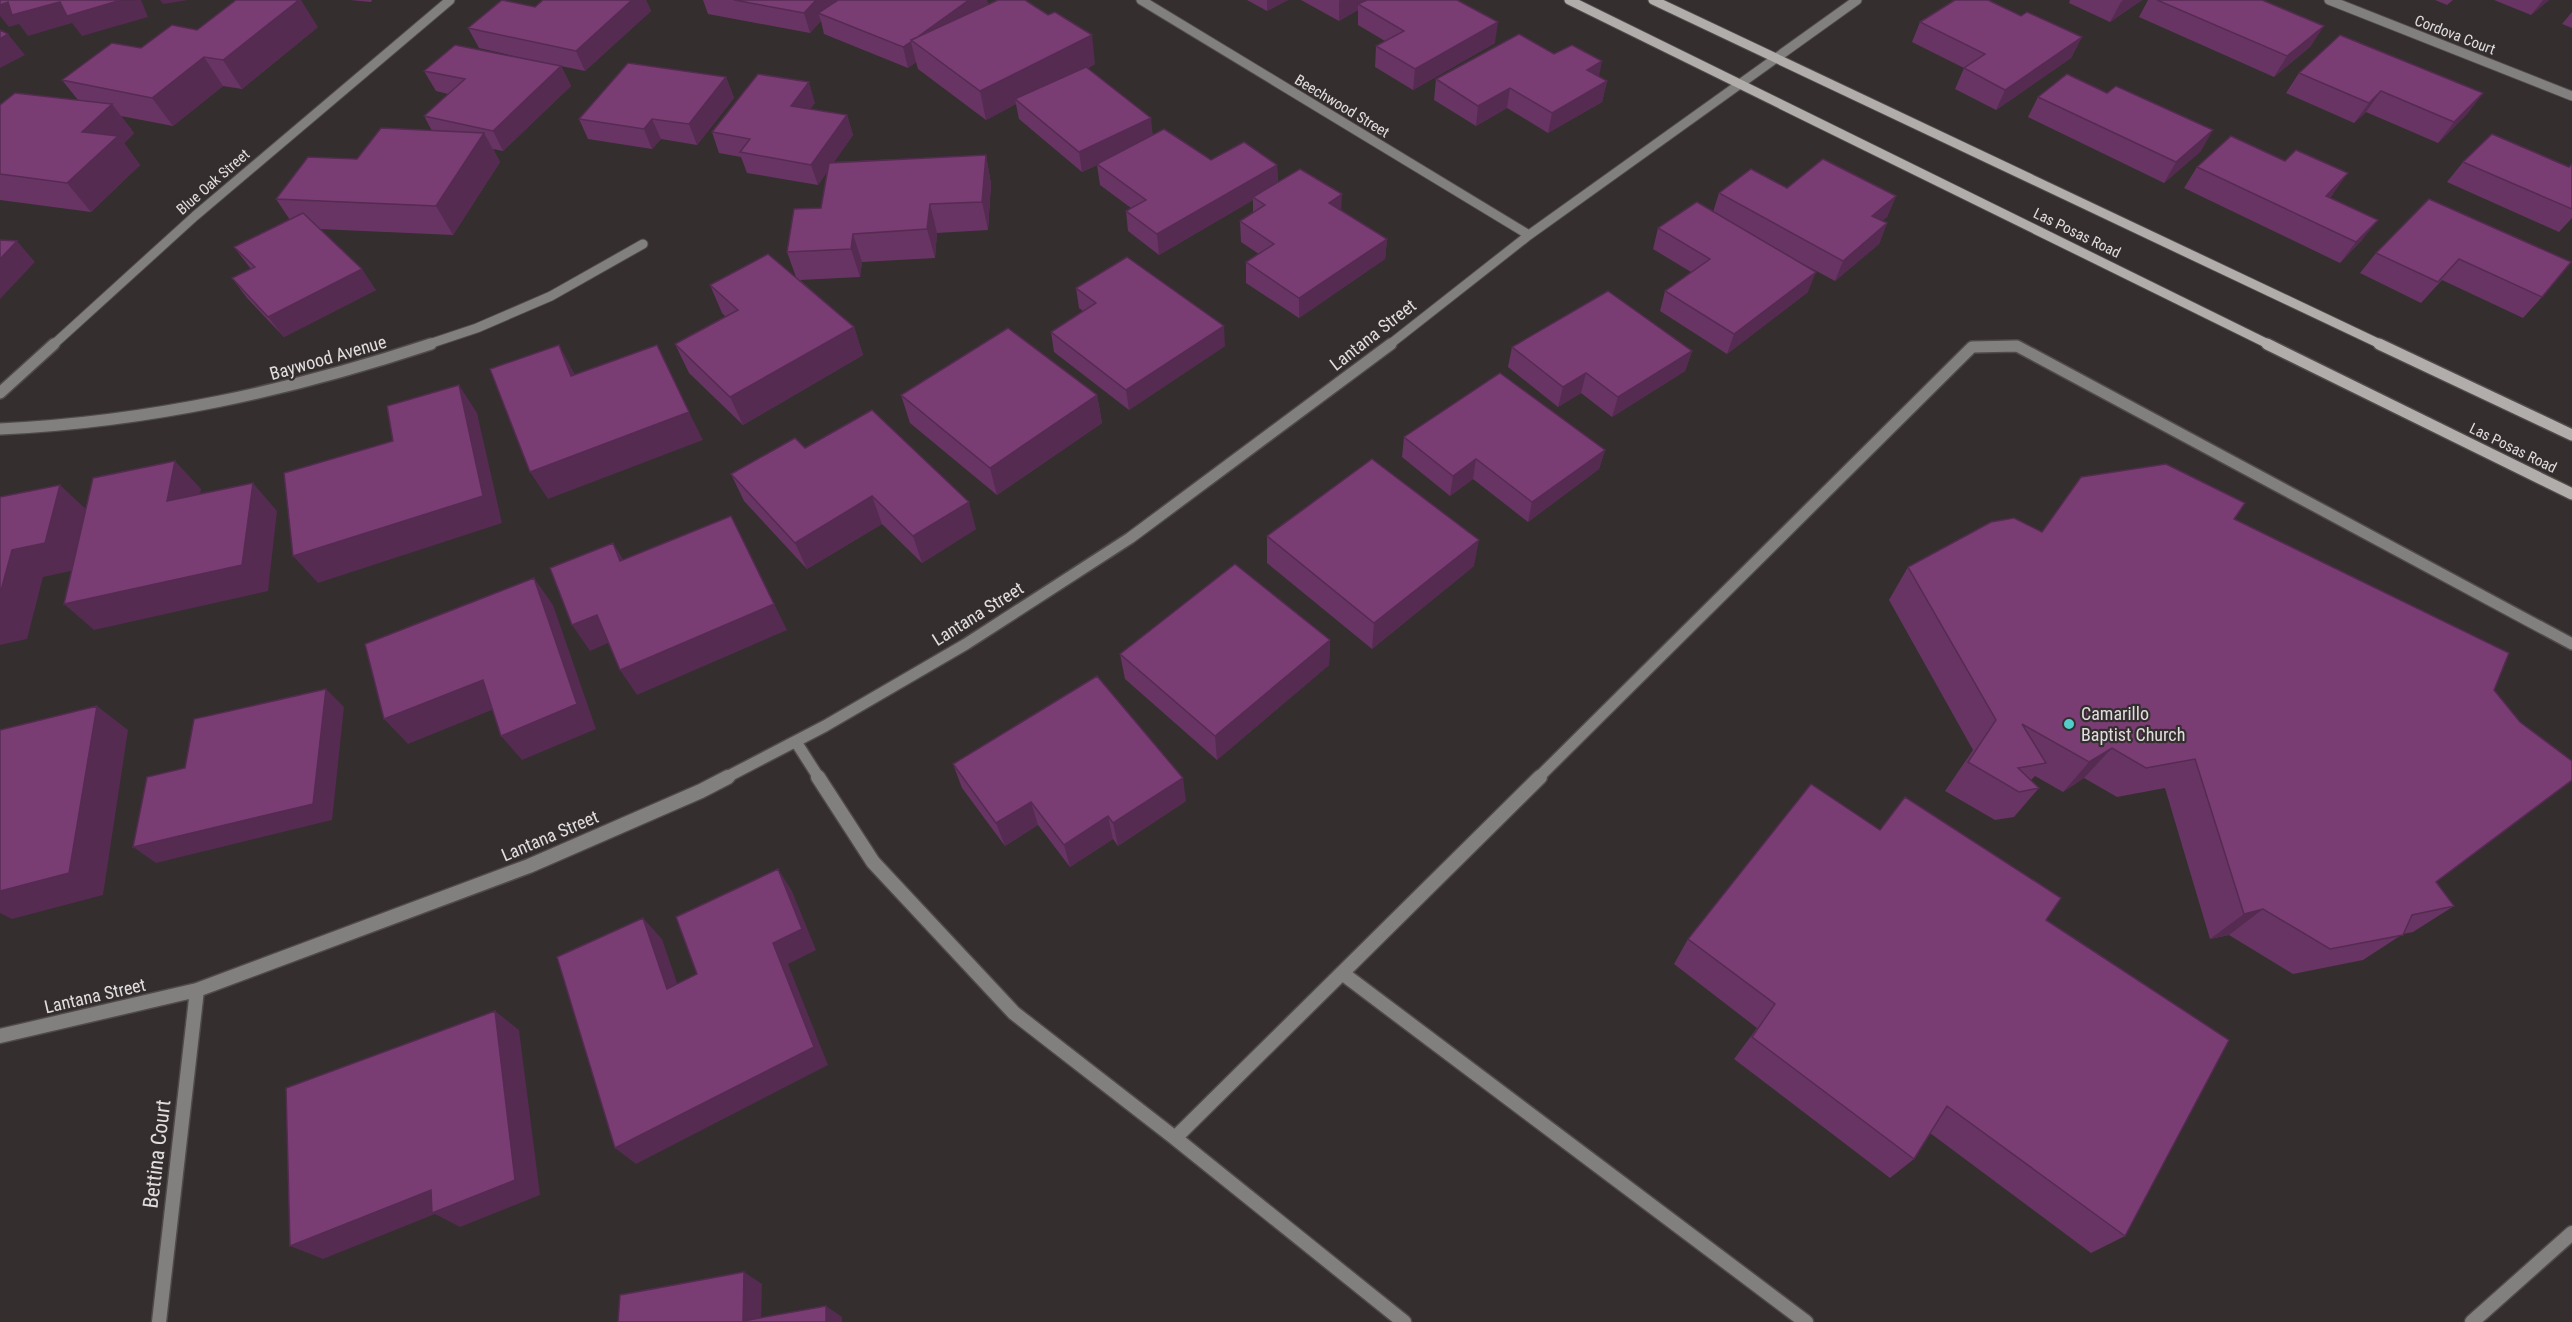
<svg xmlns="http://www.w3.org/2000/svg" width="2572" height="1322" viewBox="0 0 2572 1322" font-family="'Roboto Condensed',sans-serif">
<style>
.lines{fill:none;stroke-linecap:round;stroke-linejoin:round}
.service-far1-casing{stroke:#504a4b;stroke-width:14}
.service-casing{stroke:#504a4b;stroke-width:17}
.minor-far2-casing{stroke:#504a4b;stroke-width:11}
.minor-far1-casing{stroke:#504a4b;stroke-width:14}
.minor-casing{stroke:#504a4b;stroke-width:17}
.secondary-far1-casing{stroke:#504a4b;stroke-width:11}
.secondary-casing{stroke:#504a4b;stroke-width:14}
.service-far1{stroke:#82807f;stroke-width:11}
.service{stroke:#82807f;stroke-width:14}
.minor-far2{stroke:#82807f;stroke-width:9}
.minor-far1{stroke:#82807f;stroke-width:11}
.minor{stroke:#82807f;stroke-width:14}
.secondary-far1{stroke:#b1adab;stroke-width:9}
.secondary{stroke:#b1adab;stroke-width:11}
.wall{fill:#683464}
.shaded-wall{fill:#552b51}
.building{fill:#793d74;stroke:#552b51;stroke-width:1.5}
.poi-dot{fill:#53cdca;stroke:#342e2f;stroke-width:2}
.labels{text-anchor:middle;stroke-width:4.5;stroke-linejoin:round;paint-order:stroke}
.far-street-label{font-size:15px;fill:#e1ddde;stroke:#342e2f}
.street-label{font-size:18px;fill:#e1ddde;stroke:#342e2f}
.poi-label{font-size:18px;fill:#e1ddde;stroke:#342e2f;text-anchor:start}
.near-street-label{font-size:21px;fill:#e1ddde;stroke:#342e2f}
</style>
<rect width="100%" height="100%" fill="#342e2f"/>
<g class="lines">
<g class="service-far1-casing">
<path id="service-far1" d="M 796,742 L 819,778
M 1538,778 L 1972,347 L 2017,346 L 2572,644"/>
</g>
<g class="service-casing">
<path id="service" d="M 818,777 L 873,862 L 1014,1013 L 1175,1138
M 1540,777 L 1342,973 L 1806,1322
M 1342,973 L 1175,1138 L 1404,1322
M 2472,1322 L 2572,1233"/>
</g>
<g class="minor-far2-casing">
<path id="minor-far2" d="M 1141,0 L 1529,235
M 2329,0 L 2572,96
M 53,345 L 195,216 L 450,0
M 426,345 L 477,328 L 551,296 L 643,244
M 1389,345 L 1529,235 L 1857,0"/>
</g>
<g class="minor-far1-casing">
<path id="minor-far1" d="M 0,393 L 54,344
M 0,429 C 149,422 289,391 431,344
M 725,778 L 825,726 L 966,644 L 1130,538 L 1391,344"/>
</g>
<g class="minor-casing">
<path id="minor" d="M 0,1036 L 197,990 L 529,866 L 701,791 L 728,777
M 159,1322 L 197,990"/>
</g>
<g class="secondary-far1-casing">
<path id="secondary-far1" d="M 1569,0 L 2270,345
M 1653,0 L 2382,345"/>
</g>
<g class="secondary-casing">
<path id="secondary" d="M 2267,344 L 2572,494
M 2379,344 L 2572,435"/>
</g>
<use href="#service-far1" class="service-far1"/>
<use href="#service" class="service"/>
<use href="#minor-far2" class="minor-far2"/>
<use href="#minor-far1" class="minor-far1"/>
<use href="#minor" class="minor"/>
<use href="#secondary-far1" class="secondary-far1"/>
<use href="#secondary" class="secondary"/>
</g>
<path class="wall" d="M 350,0 L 372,0 L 371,2 Z
M 543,0 L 646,0 L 651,11 L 585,71 L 561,66 L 571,86 L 503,151 L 493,149 L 500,162 L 453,235 L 319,229 L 376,290 L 284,337 L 247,298 L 232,278 L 251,269 L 234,247 L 290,220 L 276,199 L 357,159 L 432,131 L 424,116 L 448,94 L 436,91 L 424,71 L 527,59 L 479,48 L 468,28 L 535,7 Z
M 703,0 L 987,0 L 988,5 L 1095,64 L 1088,68 L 1153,134 L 1211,160 L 1277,165 L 1278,182 L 1341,211 L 1387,239 L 1385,259 L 1299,318 L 1246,283 L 1246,262 L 1259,254 L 1241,242 L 1240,221 L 1253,213 L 1253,200 L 1159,255 L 1128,231 L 1126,211 L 1131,208 L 1100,185 L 1097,165 L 1082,172 L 1019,119 L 1016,104 L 986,120 L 918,69 L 916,62 L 908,68 L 824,34 L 821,21 L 810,33 L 708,14 Z
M 1247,0 L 1288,0 L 1267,11 Z
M 1301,0 L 1457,0 L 1495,43 L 1413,90 L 1375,67 L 1376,46 L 1385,41 L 1358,25 L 1358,10 L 1339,21 Z
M 2070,0 L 2142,0 L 2110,22 L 2069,3 Z
M 2148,0 L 2262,0 L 2311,46 L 2274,77 L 2139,17 Z
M 2435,0 L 2453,0 L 2447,5 Z
M 2494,0 L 2549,0 L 2531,15 Z
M 2572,12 L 2572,28 L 2562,24 Z
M 2021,16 L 2082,37 L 2071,58 L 1996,110 L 1955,89 L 1964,68 L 1912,42 L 1920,22 Z
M 318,27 L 242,89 L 223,86 L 173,126 L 121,116 L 134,133 L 124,143 L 140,165 L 91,212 L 0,200 L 0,105 L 78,100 L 62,80 L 141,48 L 197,30 Z
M 1554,54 L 1607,81 L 1602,102 L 1548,133 L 1507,108 L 1476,126 L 1434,100 L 1436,79 Z
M 2299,73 L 2483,93 L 2467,114 L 2438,143 L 2366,112 L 2354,123 L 2286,93 Z
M 726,77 L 734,98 L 697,145 L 661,139 L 652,149 L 588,139 L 579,119 Z
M 2038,97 L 2201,151 L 2164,183 L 2028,117 Z
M 815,103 L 810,109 L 847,115 L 853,135 L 834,162 L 986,155 L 991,184 L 988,230 L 937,233 L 935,258 L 862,262 L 860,277 L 800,280 L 854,327 L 863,355 L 743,425 L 689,373 L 675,344 L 726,317 L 722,313 L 710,285 L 796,277 L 787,252 L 821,208 L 827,172 L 818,185 L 747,173 L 741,157 L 719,153 L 712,132 Z
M 2463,162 L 2569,167 L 2572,164 L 2572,218 L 2559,232 L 2447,182 Z
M 2197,167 L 2333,194 L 2330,198 L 2362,240 L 2340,263 L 2184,188 Z
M 1787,188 L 1896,196 L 1887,217 L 1882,221 L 1887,223 L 1879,244 L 1835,281 L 1785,254 L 1808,292 L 1727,354 L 1660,311 L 1665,291 L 1691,272 L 1653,249 L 1658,228 L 1713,212 L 1719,193 Z
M 2429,199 L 2542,297 L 2523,318 L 2442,280 L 2421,303 L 2360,273 L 2376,253 Z
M 1076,288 L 1225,346 L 1129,410 L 1054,352 L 1051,332 L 1083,311 L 1079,308 Z
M 1512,347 L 1692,351 L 1685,371 L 1612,417 L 1581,393 L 1558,407 L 1508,367 Z
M 901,395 L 1097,395 L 1102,423 L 997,495 L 910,423 Z
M 1404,437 L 1605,450 L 1599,469 L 1528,522 L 1473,479 L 1450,496 L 1402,457 Z
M 805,448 L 976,529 L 922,563 L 882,524 L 807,569 L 744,501 L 731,474 Z
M 2234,519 L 2494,690 L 2436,882 L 2454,906 L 2413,932 L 2403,934 L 2363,960 L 2293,974 L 2229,935 L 2210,939 L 2165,788 L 2117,797 L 2084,778 L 2063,792 L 2035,776 L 2031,780 L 2039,788 L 2014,817 L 1995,820 L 1945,791 L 1973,750 L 1889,600 L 1908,567 L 2042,532 Z
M 1267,536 L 1474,566 L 1372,649 L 1267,563 Z
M 1330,640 L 1329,665 L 1217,760 L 1125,679 L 1120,654 Z
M 953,764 L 1186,801 L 1118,846 L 1113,839 L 1070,867 L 1038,825 L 1005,846 L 962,788 Z
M 1880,830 L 2046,920 L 2125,1236 L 2091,1253 L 1930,1133 L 1914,1159 L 1890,1178 L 1734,1059 L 1757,1028 L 1674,964 L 1688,939 Z"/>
<path class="shaded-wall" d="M 141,0 L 148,17 L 82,36 L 72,23 L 28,36 L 19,24 L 9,27 L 0,16 L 0,5 L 8,2 Z
M 160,0 L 188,0 L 163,4 Z
M 299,0 L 301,0 L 318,27 L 242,89 L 223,60 Z
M 632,0 L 646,0 L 651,11 L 585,71 L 576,51 Z
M 816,0 L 840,0 L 818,13 L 821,21 L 810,33 L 804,13 Z
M 969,0 L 987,0 L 988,9 L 912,41 Z
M 1267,0 L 1288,0 L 1267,11 Z
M 1340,0 L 1376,0 L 1358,4 L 1358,10 L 1339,21 L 1339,1 Z
M 2123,0 L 2142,0 L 2110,22 L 2121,2 Z
M 2543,0 L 2549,0 L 2531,15 Z
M 1498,22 L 1495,43 L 1413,90 L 1415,69 Z
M 2324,26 L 2311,46 L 2274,77 L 2287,56 Z
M 8,34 L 25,55 L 0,68 L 0,39 Z
M 1092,35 L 1095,64 L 1020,102 L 1015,99 L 1016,104 L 986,120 L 980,91 Z
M 2082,37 L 2071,58 L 1996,110 L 2005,90 Z
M 911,42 L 916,62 L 908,68 L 903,47 Z
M 204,57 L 223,86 L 173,126 L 152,98 Z
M 1602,61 L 1598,82 L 1587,70 Z
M 561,66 L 571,86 L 503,151 L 493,131 Z
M 726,77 L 734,98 L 697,145 L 689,124 Z
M 1607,81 L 1602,102 L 1548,133 L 1552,113 Z
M 809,82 L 815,103 L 797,126 L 791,106 Z
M 1510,88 L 1507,108 L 1476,126 L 1478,106 Z
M 2381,91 L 2366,112 L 2354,123 L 2369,103 Z
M 2483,93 L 2467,114 L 2438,143 L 2454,122 Z
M 112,104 L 134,133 L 124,143 L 140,165 L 91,212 L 67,183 L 82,132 Z
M 847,115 L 853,135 L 818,185 L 811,165 Z
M 1151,118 L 1153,138 L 1082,172 L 1079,152 Z
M 652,119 L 661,139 L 652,149 L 644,129 Z
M 2213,130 L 2201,151 L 2164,183 L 2176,162 Z
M 484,133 L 500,162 L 453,235 L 436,206 Z
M 986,155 L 991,184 L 988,230 L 982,202 Z
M 1277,165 L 1278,186 L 1253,197 L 1253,200 L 1159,255 L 1157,234 Z
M 2348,173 L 2333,194 L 2311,216 L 2326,196 Z
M 1342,194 L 1341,215 L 1329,203 Z
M 1896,196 L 1887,217 L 1864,236 L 1872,216 Z
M 930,204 L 937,233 L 935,258 L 927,229 Z
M 2378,220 L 2362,240 L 2340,263 L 2356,242 Z
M 1887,223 L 1879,244 L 1835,281 L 1843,261 Z
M 853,234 L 862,262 L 860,277 L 851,249 Z
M 1387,239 L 1385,259 L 1299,318 L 1299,298 Z
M 17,241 L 35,262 L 0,299 L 0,259 Z
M 362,269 L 376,290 L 284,337 L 268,317 Z
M 1816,272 L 1808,292 L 1727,354 L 1734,334 Z
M 1224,326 L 1225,346 L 1129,410 L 1126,390 Z
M 854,327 L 863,355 L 743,425 L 730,397 Z
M 559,345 L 574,373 L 587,404 L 571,376 Z
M 1692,351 L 1685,371 L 1612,417 L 1618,397 Z
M 1586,373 L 1581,393 L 1558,407 L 1563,387 Z
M 459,385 L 477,413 L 502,523 L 318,583 L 293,556 Z
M 1097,395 L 1102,423 L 997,495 L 990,468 Z
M 689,412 L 703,440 L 548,499 L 530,472 Z
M 1605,450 L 1599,469 L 1528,522 L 1532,502 Z
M 1476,459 L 1473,479 L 1450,496 L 1453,476 Z
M 175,461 L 201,489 L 194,528 L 167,501 Z
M 253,483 L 277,511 L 268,591 L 94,630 L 64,604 Z
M 60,485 L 89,512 L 75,570 L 43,577 L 27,639 L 0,645 L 0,594 L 12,550 Z
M 872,496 L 882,524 L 807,569 L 795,543 Z
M 969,502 L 976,529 L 922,563 L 913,536 Z
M 731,516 L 787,630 L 637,695 L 620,670 Z
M 1479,540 L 1474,566 L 1372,649 L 1374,623 Z
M 613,543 L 629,569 L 620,561 Z
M 534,578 L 553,605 L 596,729 L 522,760 L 501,736 Z
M 597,615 L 615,640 L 590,651 L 572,625 Z
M 1330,640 L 1329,665 L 1217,760 L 1215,736 Z
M 483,680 L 504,705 L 408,744 L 384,719 Z
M 326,689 L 344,707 L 332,820 L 156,863 L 133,847 Z
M 97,706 L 128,730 L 103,895 L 12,919 L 0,913 L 0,891 Z
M 2112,748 L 2084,778 L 2063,792 L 2089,762 Z
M 1183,778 L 1186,801 L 1118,846 L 1113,823 Z
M 1031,802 L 1038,825 L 1005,846 L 996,823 Z
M 1108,816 L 1113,839 L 1070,867 L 1064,845 Z
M 778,869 L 792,891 L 816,950 L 788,964 L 828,1065 L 636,1164 L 615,1148 L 773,943 Z
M 2263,909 L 2229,935 L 2210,939 L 2244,914 Z
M 643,918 L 662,939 L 686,1009 L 667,989 Z
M 495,1011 L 519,1030 L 540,1195 L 460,1227 L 435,1214 L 323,1259 L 290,1246 Z
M 744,1272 L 762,1284 L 761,1322 L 743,1321 Z
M 826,1306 L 842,1317 L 842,1322 L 826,1322 Z"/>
<path class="building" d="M 0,0 L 121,0 L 67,16 L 60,2 L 12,15 L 8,2 L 0,5 Z
M 236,0 L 299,0 L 223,60 L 204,57 L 152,98 L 62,80 L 112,43 L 141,48 L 172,25 L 197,30 Z
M 502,0 L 535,7 L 543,0 L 632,0 L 576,51 L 468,28 Z
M 734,0 L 816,0 L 804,13 Z
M 838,0 L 969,0 L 916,38 L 911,40 L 912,41 L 903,47 L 818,13 Z
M 998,0 L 1025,0 L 1048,15 L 1055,12 L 1092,35 L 980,91 L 911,40 Z
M 1367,0 L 1457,0 L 1498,22 L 1415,69 L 1376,46 L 1404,31 L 1358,4 Z
M 1955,0 L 1988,0 L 2021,16 L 2027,12 L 2082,37 L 2005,90 L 1964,68 L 1985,54 L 1920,22 Z
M 2157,0 L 2262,0 L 2324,26 L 2287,56 Z
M 0,30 L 8,34 L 0,39 Z
M 1519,34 L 1554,54 L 1572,45 L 1602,61 L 1587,70 L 1607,81 L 1552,113 L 1510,88 L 1478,106 L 1436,79 Z
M 2340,35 L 2483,93 L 2454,122 L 2381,91 L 2369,103 L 2299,73 Z
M 455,45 L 561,66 L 493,131 L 424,116 L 465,79 L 424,71 Z
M 628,63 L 726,77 L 689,124 L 652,119 L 644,129 L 579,119 Z
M 1086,67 L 1151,118 L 1079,152 L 1015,99 Z
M 758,74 L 809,82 L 791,106 L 847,115 L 811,165 L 740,152 L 750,139 L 712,132 Z
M 2067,74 L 2107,93 L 2116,86 L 2213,130 L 2176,162 L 2038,97 Z
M 15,93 L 112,104 L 82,132 L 118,136 L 67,183 L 0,174 L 0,105 Z
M 381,128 L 484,133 L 436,206 L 276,199 L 308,157 L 357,159 Z
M 1164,129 L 1211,160 L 1244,142 L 1277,165 L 1157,234 L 1126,211 L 1146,200 L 1097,164 Z
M 2492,134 L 2569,167 L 2572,164 L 2572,209 L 2463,162 Z
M 2231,136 L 2285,161 L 2296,150 L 2348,173 L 2326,196 L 2378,220 L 2356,242 L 2197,167 Z
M 986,155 L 982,202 L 930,204 L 927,229 L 853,234 L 851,249 L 787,252 L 794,209 L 821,208 L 829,163 Z
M 1823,159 L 1896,196 L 1872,216 L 1887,223 L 1843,261 L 1719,193 L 1751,169 L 1787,188 Z
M 1300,169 L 1342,194 L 1329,203 L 1387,239 L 1299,298 L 1246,262 L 1274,244 L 1240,221 L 1265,205 L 1253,197 Z
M 2429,199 L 2571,262 L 2542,297 L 2459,259 L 2438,282 L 2376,253 Z
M 1697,202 L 1816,272 L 1734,334 L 1665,291 L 1710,259 L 1658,228 Z
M 303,213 L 362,269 L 268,317 L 232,278 L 255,267 L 234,247 Z
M 0,240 L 17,241 L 0,259 Z
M 768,254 L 854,327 L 730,397 L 675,344 L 738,310 L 710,285 Z
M 1127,257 L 1224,326 L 1126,390 L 1051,332 L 1096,303 L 1076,288 Z
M 1608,291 L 1692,351 L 1618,397 L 1586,373 L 1563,387 L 1512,347 Z
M 1008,328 L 1097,395 L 990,468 L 901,395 Z
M 559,345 L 571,376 L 657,345 L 689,412 L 530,472 L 490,369 Z
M 1500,373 L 1605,450 L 1532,502 L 1476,459 L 1453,476 L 1404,437 Z
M 459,385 L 483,496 L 293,556 L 284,473 L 393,441 L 387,406 Z
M 872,410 L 969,502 L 913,536 L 872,496 L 795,543 L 731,474 L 795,438 L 805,448 Z
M 1372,459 L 1479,540 L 1374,623 L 1267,536 Z
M 175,461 L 167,501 L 253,483 L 242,565 L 64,604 L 93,478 Z
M 2166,464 L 2245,503 L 2234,519 L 2509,653 L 2494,690 L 2520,722 L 2572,761 L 2572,780 L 2436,882 L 2454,906 L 2412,915 L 2403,935 L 2330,949 L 2263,909 L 2244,914 L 2195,759 L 2146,768 L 2112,748 L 2089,762 L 2022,724 L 2046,763 L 2018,768 L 2039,788 L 2019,792 L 1968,762 L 1996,720 L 1908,567 L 1991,522 L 2014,518 L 2042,532 L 2081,477 Z
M 60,485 L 45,543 L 12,550 L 0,594 L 0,497 Z
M 731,516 L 774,604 L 620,670 L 597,615 L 572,625 L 550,568 L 613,543 L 620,561 Z
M 1235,564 L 1330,640 L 1215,736 L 1120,654 Z
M 534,578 L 577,704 L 501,736 L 483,680 L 384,719 L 365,644 Z
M 1097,676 L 1183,778 L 1113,823 L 1108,816 L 1064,845 L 1031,802 L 996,823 L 953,764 Z
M 326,689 L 313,804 L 133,847 L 147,777 L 185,768 L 194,719 Z
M 97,706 L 69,873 L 0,891 L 0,730 Z
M 1811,784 L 1880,830 L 1905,797 L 2061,898 L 2046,920 L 2229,1040 L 2125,1236 L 1947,1106 L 1914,1159 L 1752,1037 L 1775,1004 L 1688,939 Z
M 778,869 L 802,929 L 773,943 L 814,1047 L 615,1148 L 557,957 L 643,918 L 667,989 L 697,974 L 676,917 Z
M 495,1011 L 515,1180 L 432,1213 L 431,1190 L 290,1246 L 286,1088 Z
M 744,1272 L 743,1321 L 826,1306 L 826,1322 L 618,1322 L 620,1295 Z"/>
<circle class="poi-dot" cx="2069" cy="724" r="6"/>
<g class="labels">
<g class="far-street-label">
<text transform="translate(2455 35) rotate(21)" y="5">Cordova Court</text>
<text transform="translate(1342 106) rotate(31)" y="5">Beechwood Street</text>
<text transform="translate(213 182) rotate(-41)" y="5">Blue Oak Street</text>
<text transform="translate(2077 233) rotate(26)" y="5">Las Posas Road</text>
<text transform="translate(2513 448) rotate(26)" y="5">Las Posas Road</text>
</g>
<g class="street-label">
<text transform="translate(1373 335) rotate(-38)" y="6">Lantana Street</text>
<text transform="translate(328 358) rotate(-16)" y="6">Baywood Avenue</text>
<text transform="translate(978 614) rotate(-32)" y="6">Lantana Street</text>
<text transform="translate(550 836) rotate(-23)" y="6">Lantana Street</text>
<text transform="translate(95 996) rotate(-13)" y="6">Lantana Street</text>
</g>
<g class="poi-label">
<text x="2081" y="720">Camarillo<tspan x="2081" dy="21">Baptist Church</tspan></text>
</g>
<g class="near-street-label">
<text transform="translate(157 1154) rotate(-83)" y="7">Bettina Court</text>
</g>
</g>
</svg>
